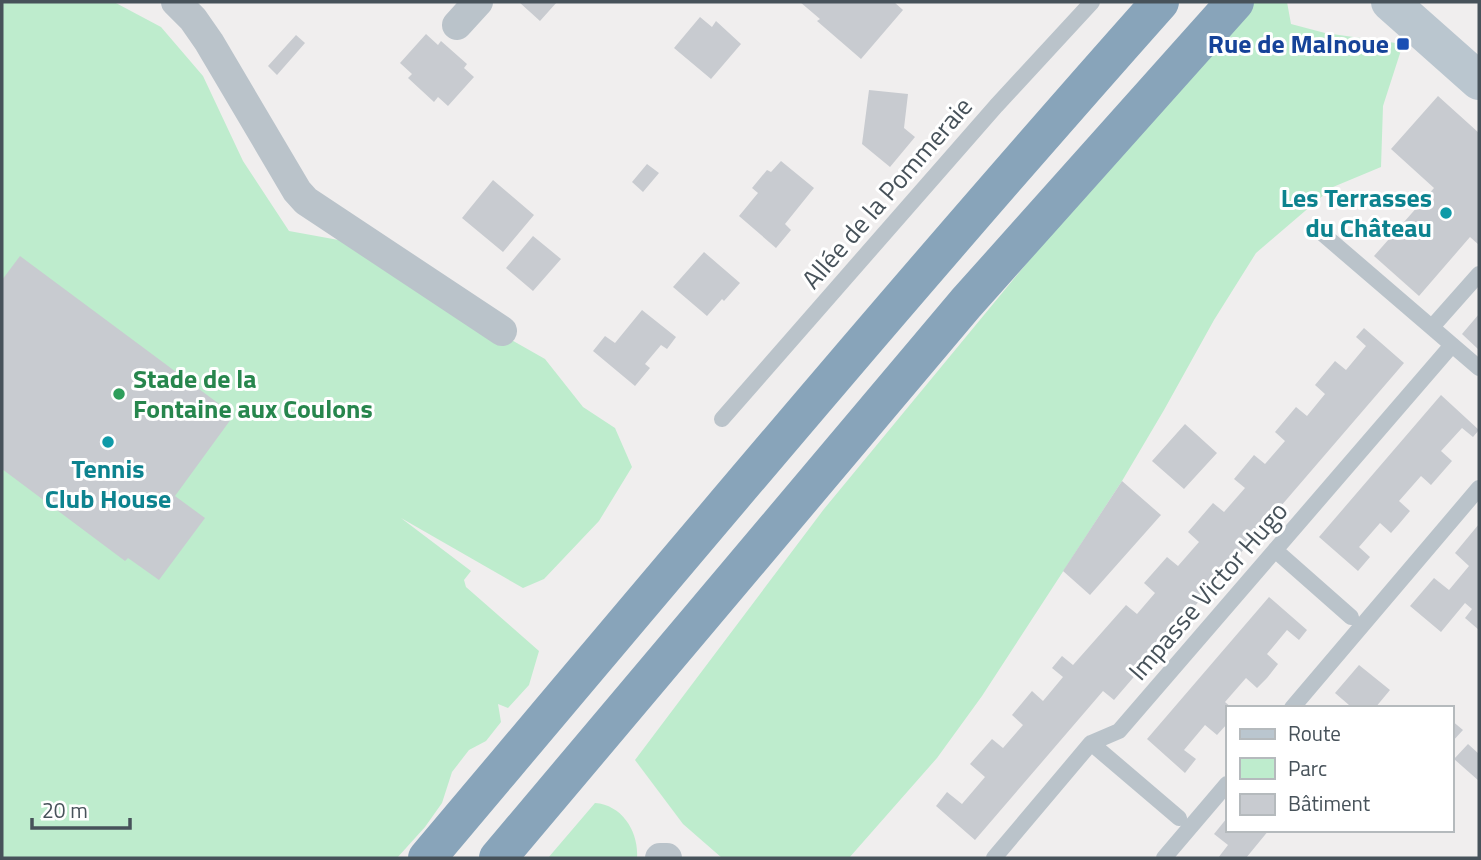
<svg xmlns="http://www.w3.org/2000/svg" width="1481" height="860" viewBox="0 0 1481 860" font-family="'Titillium Web',sans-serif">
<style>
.green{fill:#beeccd}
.building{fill:#c8cbd0}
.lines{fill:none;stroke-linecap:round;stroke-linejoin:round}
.lane{stroke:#bac3ca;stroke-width:16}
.street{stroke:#bac3ca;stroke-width:30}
.secondary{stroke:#bac6cf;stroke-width:38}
.highway{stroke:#88a4ba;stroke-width:38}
.transit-dot{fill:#1a4fb4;stroke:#fff;stroke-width:2.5}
.culture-dot{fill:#0f9aa8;stroke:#fff;stroke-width:2.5}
.leisure-dot{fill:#2e9e5b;stroke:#fff;stroke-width:2.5}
.labels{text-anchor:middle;stroke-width:6;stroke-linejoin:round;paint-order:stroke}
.transit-label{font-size:26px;font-weight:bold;fill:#164399;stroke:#fff;text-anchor:end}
.street-label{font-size:26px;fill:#47525a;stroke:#fff}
.culture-label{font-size:26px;font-weight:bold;fill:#0d838f;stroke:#fff;text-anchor:end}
.leisure-label{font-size:26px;font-weight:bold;fill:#27864d;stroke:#fff;text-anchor:start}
</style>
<rect width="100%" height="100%" fill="#f0eeee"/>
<path class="green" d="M 2,2 L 114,2 L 161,27 L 203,76 L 243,161 L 289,231 L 355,243 L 420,288 L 545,359 L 583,407 L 615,428 L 632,467 L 599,521 L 544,579 L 523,588 L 401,518 L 471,571 L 464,580 L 466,587 L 539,651 L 529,685 L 508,708 L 498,704 L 501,722 L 486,741 L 469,750 L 452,772 L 442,803 L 425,827 L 397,858 L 2,858 Z
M 1253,2 L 1287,2 L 1291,24 L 1325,33 L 1403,44 L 1383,106 L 1381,167 L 1333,187 L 1256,253 L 1214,320 L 1164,410 L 1122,481 L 982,696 L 937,758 L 849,858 L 722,858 L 683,824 L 635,760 L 824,509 L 1050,235 Z
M 595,803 C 623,805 639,833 637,858 L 548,858 Z"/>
<path class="building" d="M 519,2 L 557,2 L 540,21 Z
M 800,2 L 894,2 L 903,10 L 861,59 L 817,21 L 820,19 Z
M 700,17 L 712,27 L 716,21 L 741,44 L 711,79 L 674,48 Z
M 426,34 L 438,45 L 441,41 L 467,64 L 464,68 L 474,77 L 448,106 L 438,97 L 434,102 L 408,78 L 412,74 L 400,63 Z
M 296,35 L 305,43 L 277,75 L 268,66 Z
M 869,90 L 908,94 L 904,128 L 915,137 L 890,167 L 862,144 Z
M 1438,96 L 1479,133 L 1479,245 L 1470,237 L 1419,296 L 1374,256 L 1434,188 L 1391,149 Z
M 781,161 L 814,188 L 785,224 L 791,230 L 776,248 L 739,216 L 758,193 L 752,188 L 767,170 L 771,172 Z
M 647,164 L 659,173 L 643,192 L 632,182 Z
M 493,180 L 534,215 L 503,252 L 462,218 Z
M 533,236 L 561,259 L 533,291 L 506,268 Z
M 704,252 L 740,283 L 724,301 L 722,299 L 707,316 L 673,287 Z
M 20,256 L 234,415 L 175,496 L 205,518 L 159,580 L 128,558 L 125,561 L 2,469 L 2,280 Z
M 642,310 L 676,337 L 667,349 L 661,345 L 645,364 L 650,368 L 635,386 L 593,351 L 605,336 L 615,343 Z
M 1479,314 L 1479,350 L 1462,334 Z
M 1364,328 L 1404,363 L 1114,700 L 1103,691 L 975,840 L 936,806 L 947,792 L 962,804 L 985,777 L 970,764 L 992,739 L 1003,748 L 1023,725 L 1012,715 L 1032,691 L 1043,701 L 1063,677 L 1052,668 L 1062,656 L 1073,665 L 1126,605 L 1137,614 L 1155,593 L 1144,583 L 1167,557 L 1178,566 L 1199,542 L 1188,532 L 1213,503 L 1224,512 L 1245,488 L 1234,479 L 1254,455 L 1265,464 L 1285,441 L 1275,432 L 1296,407 L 1307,416 L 1325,394 L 1315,385 L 1335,361 L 1346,370 L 1366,346 L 1356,337 Z
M 1441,395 L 1479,430 L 1473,437 L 1462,428 L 1441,451 L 1452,461 L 1431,485 L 1421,476 L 1399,501 L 1410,511 L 1399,524 L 1391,533 L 1380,523 L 1359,547 L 1370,557 L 1358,571 L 1319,537 Z
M 1185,424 L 1217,453 L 1184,489 L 1152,461 Z
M 1122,481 L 1161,515 L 1090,595 L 1063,571 Z
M 1479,524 L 1479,630 L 1465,618 L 1472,609 L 1465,603 L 1441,632 L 1410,606 L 1434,578 L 1449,590 L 1469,566 L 1455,553 Z
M 1269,597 L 1307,630 L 1299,640 L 1287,630 L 1267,654 L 1278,664 L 1267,678 L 1257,688 L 1246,678 L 1225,702 L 1232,708 L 1227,708 L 1227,724 L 1217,735 L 1205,725 L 1184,750 L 1196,759 L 1185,773 L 1147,739 Z
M 1359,665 L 1390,690 L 1375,708 L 1347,708 L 1349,705 L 1335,693 Z
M 1451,720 L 1463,730 L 1451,743 Z
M 1468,744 L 1479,754 L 1479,781 L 1454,759 Z
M 1227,818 L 1227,830 L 1269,830 L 1246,858 L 1218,858 L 1228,845 L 1214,834 Z"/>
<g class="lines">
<path class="lane" d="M 1323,234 L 1479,368
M 1432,327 L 1479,274
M 722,419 L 996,106 L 1092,2
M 1275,550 L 1351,617
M 1292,708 L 1479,488
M 1091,743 L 1179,818
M 994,858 L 1091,743 L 1119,731 L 1452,345
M 1164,858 L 1227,784"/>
<path class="street" d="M 176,2 L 193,19 L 209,42 L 297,191 L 306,201 L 502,331
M 457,25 L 478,2
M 660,858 L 667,858"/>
<path class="secondary" d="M 1390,2 L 1479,81"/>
<path class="highway" d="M 427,858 C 669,571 910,283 1160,2
M 498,858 L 966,303 L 1235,2"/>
</g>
<rect class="transit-dot" x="1396" y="37" width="14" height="14" rx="3.5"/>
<g class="culture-dot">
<circle cx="1446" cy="213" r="7"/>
<circle cx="108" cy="442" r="7"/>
</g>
<circle class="leisure-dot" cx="119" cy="394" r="7"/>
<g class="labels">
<g class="transit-label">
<text x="1389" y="53">Rue de Malnoue</text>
</g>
<g class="street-label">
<text transform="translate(887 193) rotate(-49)" y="9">Allée de la Pommeraie</text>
<text transform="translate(1208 591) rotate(-49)" y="9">Impasse Victor Hugo</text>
</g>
<g class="culture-label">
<text x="1432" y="207">Les Terrasses<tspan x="1432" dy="30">du Château</tspan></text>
<text x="108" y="478" text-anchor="middle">Tennis<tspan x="108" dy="30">Club House</tspan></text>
</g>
<g class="leisure-label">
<text x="133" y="388">Stade de la<tspan x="133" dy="30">Fontaine aux Coulons</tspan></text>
</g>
</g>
<rect width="1481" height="860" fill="none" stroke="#47525a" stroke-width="7"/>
<rect x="1226" y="706" width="228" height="126" fill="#ffffff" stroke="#b5babd" stroke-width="2"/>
<rect x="1240" y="729" width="35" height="10" fill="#bac6cf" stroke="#b5babd" stroke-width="2"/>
<text x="1288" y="741" font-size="21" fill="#47525a">Route</text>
<rect x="1240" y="758" width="35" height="21" fill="#beeccd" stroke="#b5babd" stroke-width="2"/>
<text x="1288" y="776" font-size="21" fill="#47525a">Parc</text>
<rect x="1240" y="794" width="35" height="21" fill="#c8cbd0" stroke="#b5babd" stroke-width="2"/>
<text x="1288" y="811" font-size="21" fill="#47525a">Bâtiment</text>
<path d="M32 818v10h98v-10" fill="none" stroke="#47525a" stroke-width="3.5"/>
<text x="42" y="818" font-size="21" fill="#47525a" stroke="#ffffff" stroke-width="5" paint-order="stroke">20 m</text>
</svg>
